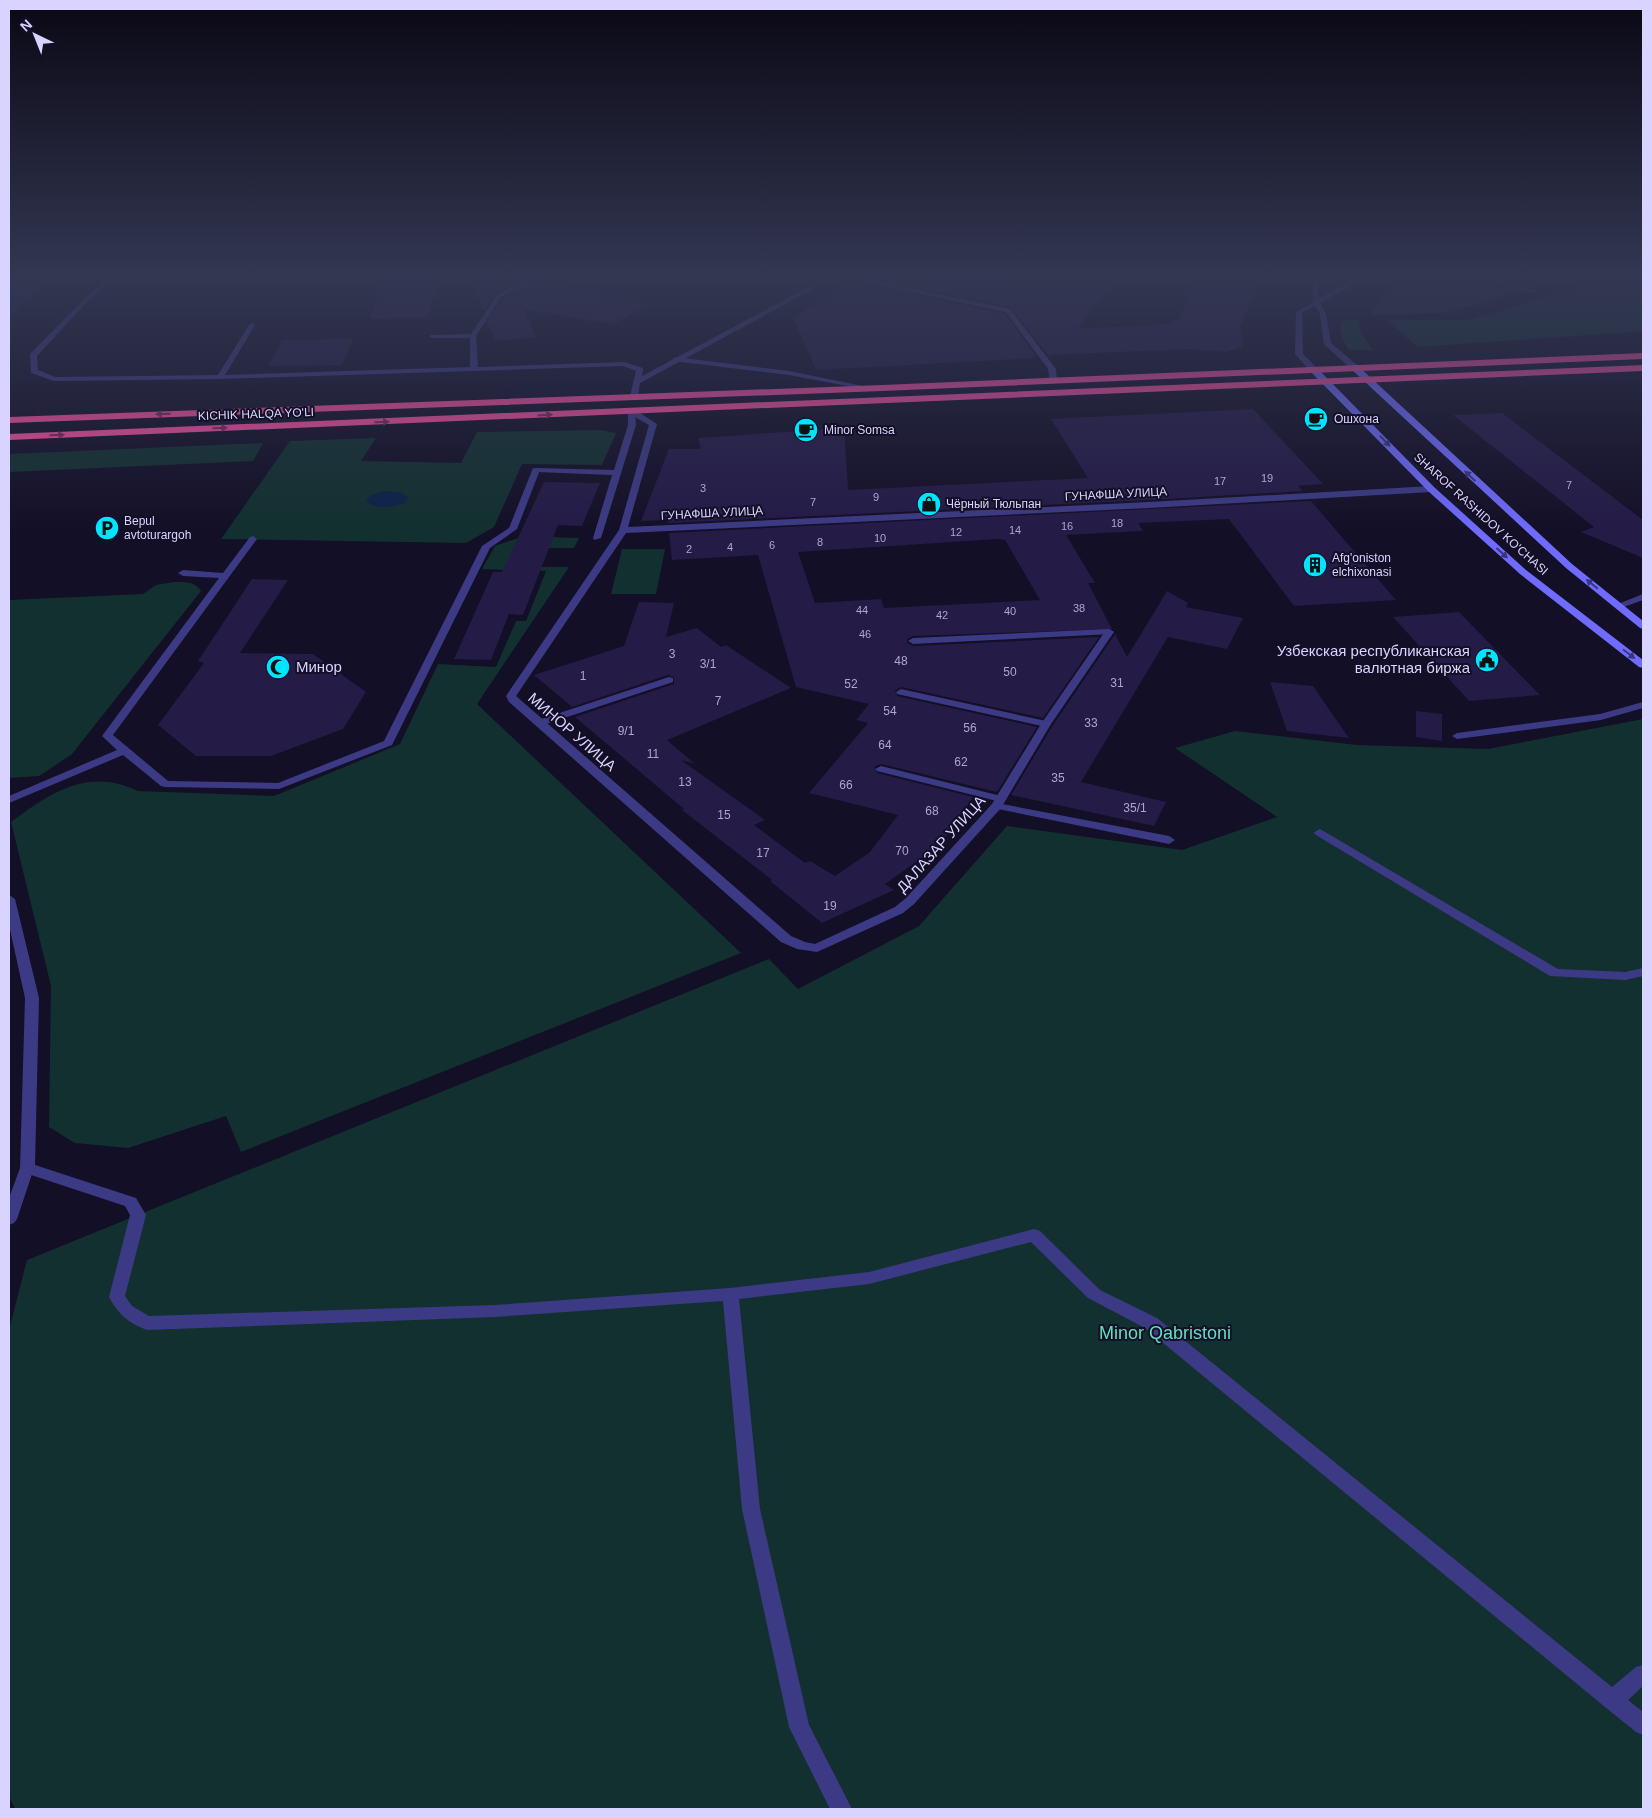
<svg xmlns="http://www.w3.org/2000/svg" width="1652" height="1818" viewBox="0 0 1652 1818" font-family="Arial,sans-serif">
<style>
.green{fill:#12302f}
.water{fill:#0c2248}
.building{fill:#241b47;fill-rule:evenodd}
.lines{fill:none;stroke-linecap:round;stroke-linejoin:round}
.lane{fill:#3d3a85;fill-rule:evenodd}
.street{fill:#3d3a85;fill-rule:evenodd}
.secondary{fill:#6f6bff;fill-rule:evenodd}
.highway{fill:#ff4fa3;fill-rule:evenodd}
.oneway{fill:#7d2c5e}
.oneway2{fill:#38347d}
.labels{text-anchor:middle;stroke-width:4;stroke-linejoin:round;paint-order:stroke}
.far-number-label{font-size:11px;fill:#aca6d1}
.far-street-label{font-size:12px;fill:#d9d4ff;stroke:#130f26}
.far-poi-label{font-size:12px;fill:#d9d4ff;stroke:#130f26;text-anchor:start}
.number-label{font-size:12px;fill:#aca6d1}
.poi-label{font-size:15px;fill:#d9d4ff;stroke:#130f26;text-anchor:end}
.street-label{font-size:15px;fill:#d9d4ff;stroke:#130f26}
.near-park-label{font-size:18px;fill:#5fe0c0;stroke:#130f26}
</style>
<rect width="100%" height="100%" fill="#130f26"/>
<path class="green" d="M 1414,276 L 1477,276 L 1523,290 L 1445,313 L 1370,315 C 1379,296 1396,286 1414,276 Z
M 1493,276 L 1571,276 L 1531,288 Z
M 1617,277 L 1635,282 L 1643,279 L 1643,331 L 1418,347 L 1387,320 L 1469,320 Z
M 1351,320 L 1359,321 L 1360,332 L 1373,350 L 1349,350 C 1343,341 1338,332 1343,321 Z
M 601,430 L 616,433 L 602,465 L 522,464 L 494,527 L 466,543 L 221,539 L 290,441 L 376,438 L 361,461 L 461,463 L 477,432 Z
M 263,443 L 253,461 L 9,472 L 9,454 Z
M 524,536 L 579,538 L 574,548 L 539,548 L 531,567 L 569,567 L 477,704 L 741,953 L 241,1152 L 226,1116 L 128,1148 L 75,1143 L 49,1127 L 51,986 L 11,822 C 51,792 88,767 138,791 L 274,796 L 400,744 L 438,664 L 496,667 L 516,621 L 526,621 L 546,571 L 482,569 L 495,546 Z
M 622,549 L 665,549 L 656,594 L 611,594 Z
M 174,582 C 185,582 195,581 201,591 L 72,754 L 39,776 L 9,778 L 9,600 L 143,594 L 156,585 Z
M 1643,719 L 1643,1809 L 15,1809 L 9,1796 L 9,1330 L 27,1260 L 769,959 L 798,989 L 919,926 L 1007,826 L 1182,850 L 1277,817 L 1175,748 L 1235,731 L 1357,745 L 1488,749 Z"/>
<path class="water" d="M 9,276 L 61,276 L 45,284 L 9,316 Z
M 383,491 L 399,492 L 408,497 L 405,503 C 391,507 379,510 366,502 L 370,496 Z"/>
<path class="building" d="M 384,276 L 440,276 L 428,317 L 370,319 Z
M 469,276 L 530,276 L 496,293 L 483,312 Z
M 546,276 L 562,276 L 563,290 L 651,304 L 613,324 L 524,309 L 536,337 L 495,341 L 487,322 L 502,298 Z
M 1119,276 L 1077,329 L 1166,324 L 1179,318 L 1199,276 L 1261,276 L 1240,326 L 1243,347 L 1226,352 L 1190,349 L 1048,355 L 1010,307 L 864,277 Z
M 855,282 L 1005,314 L 1036,356 L 1032,356 L 1034,358 L 816,370 L 793,317 Z
M 353,339 L 342,365 L 268,366 L 282,340 Z
M 1253,409 L 1323,484 L 1298,486 L 1303,491 L 1149,500 L 668,523 L 668,520 L 641,521 L 669,449 L 701,449 L 698,438 L 844,428 L 848,490 L 1088,478 L 1051,419 Z
M 1502,413 L 1643,520 L 1643,558 L 1581,532 L 1594,527 L 1453,415 Z
M 544,482 L 600,483 L 582,526 L 558,525 L 523,615 L 509,614 L 491,660 L 454,659 L 493,572 L 502,572 Z
M 1311,501 L 1396,600 L 1294,606 L 1229,519 L 1138,523 L 1143,531 L 1066,535 L 1095,583 L 1088,583 L 1112,629 L 913,636 L 907,639 L 907,643 L 913,646 L 1099,637 L 1043,718 L 901,687 L 895,690 L 897,696 L 1037,727 L 997,792 L 881,764 L 874,767 L 877,773 L 973,797 L 940,845 L 885,884 L 894,890 L 822,923 L 770,881 L 772,880 L 682,810 L 684,809 L 575,717 L 674,684 L 674,677 L 668,675 L 572,707 L 534,675 L 624,646 L 639,602 L 674,603 L 666,637 L 697,628 L 721,647 L 726,645 L 791,688 L 667,740 L 695,764 L 681,760 L 765,820 L 754,825 L 805,863 L 810,861 L 835,876 L 870,852 L 898,815 L 809,793 L 868,723 L 856,720 L 869,704 L 796,687 L 758,555 L 672,560 L 669,533 ZM 999,539 L 1005,540 L 1040,600 L 884,608 L 881,599 L 815,603 L 798,552 Z
M 252,579 L 288,580 L 240,653 L 313,654 L 366,692 L 343,729 L 271,756 L 196,756 L 158,725 L 204,663 L 198,661 Z
M 1167,591 L 1188,603 L 1186,607 L 1243,618 L 1227,649 L 1168,637 L 1081,782 L 1166,802 L 1154,826 L 1011,795 L 1053,725 L 1115,634 L 1127,657 Z
M 1459,612 L 1540,695 L 1469,701 L 1393,617 Z
M 1270,682 L 1313,686 L 1349,738 L 1287,731 Z
M 1416,711 L 1442,714 L 1442,741 L 1416,737 Z"/>
<g class="lines">
<path class="lane" d="M 109,276 L 116,276 L 84,305 L 37,356 L 38,370 L 55,377 L 218,375 L 249,325 L 252,323 L 255,325 L 225,375 L 470,367 L 470,338 L 432,338 L 430,337 L 430,335 L 471,334 L 497,295 L 535,276 L 544,276 L 501,297 L 476,336 L 478,367 L 624,362 L 643,368 L 642,376 L 829,276 L 837,276 L 640,383 L 638,396 L 634,398 L 630,396 L 636,371 L 623,366 L 220,379 L 54,381 L 31,373 L 30,354 L 80,303 Z
M 1129,276 L 1136,276 L 1131,280 L 1128,278 Z
M 1162,276 L 1169,276 L 1172,280 L 1167,281 Z
M 1312,276 L 1318,276 L 1319,298 L 1360,276 L 1368,276 L 1320,303 L 1326,314 L 1331,343 L 1357,365 L 1357,369 L 1351,369 L 1324,344 L 1320,314 L 1315,306 L 1302,313 L 1303,354 L 1316,367 L 1316,371 L 1310,371 L 1295,354 L 1296,312 L 1313,302 Z
M 1480,276 L 1491,276 L 1537,292 L 1532,293 Z
M 628,409 L 635,411 L 636,425 L 601,538 L 594,540 L 593,538 L 612,475 L 536,472 L 532,470 L 536,468 L 614,470 L 628,425 Z
M 1643,594 L 1643,600 L 1618,609 L 1613,606 Z
M 1109,629 L 1114,632 L 1112,634 L 913,644 L 908,641 L 913,638 Z
M 669,677 L 673,678 L 673,682 L 543,725 L 539,726 L 534,723 L 535,721 Z
M 901,689 L 1046,721 L 1051,724 L 1046,727 L 897,694 L 896,692 Z
M 1643,702 L 1643,708 L 1601,720 L 1457,739 L 1452,736 L 1457,733 L 1600,714 Z
M 881,766 L 1005,797 L 1007,799 L 1001,802 L 877,771 L 875,769 Z
M 997,803 L 1169,836 L 1175,840 L 1169,844 L 993,808 L 991,806 L 993,804 Z
M 1320,829 L 1558,969 L 1625,972 L 1643,968 L 1643,976 L 1625,980 L 1550,976 L 1316,835 L 1314,833 L 1316,831 Z
M 9,895 L 15,899 L 39,998 L 35,1165 L 136,1198 L 146,1215 L 125,1296 L 132,1306 L 149,1316 L 495,1305 L 730,1288 L 869,1272 L 1034,1229 L 1040,1231 L 1100,1290 L 1157,1318 L 1612,1687 L 1636,1667 L 1643,1665 L 1643,1686 L 1628,1700 L 1643,1712 L 1643,1735 L 1636,1732 L 1605,1707 L 1145,1328 L 1088,1298 L 1031,1242 L 869,1284 L 739,1299 L 760,1509 L 809,1725 L 852,1809 L 830,1809 L 789,1727 L 742,1509 L 723,1301 L 495,1317 L 147,1330 C 128,1323 118,1314 109,1297 L 130,1215 L 125,1206 L 22,1172 L 20,1168 L 25,998 L 9,925 Z"/>
<path class="street" d="M 836,276 L 850,276 L 1010,309 L 1056,369 L 1057,380 L 1050,382 L 1048,369 L 1006,312 Z
M 676,357 L 789,371 L 873,388 L 869,390 L 789,375 L 673,361 L 672,359 Z
M 628,409 L 634,409 L 657,424 L 628,527 L 1149,502 L 1431,486 L 1435,489 L 1431,492 L 1149,508 L 626,533 L 516,696 L 791,936 L 805,942 L 815,944 L 895,907 L 906,898 L 992,804 L 1041,724 L 1106,630 L 1109,629 L 1114,632 L 1051,724 L 1001,808 L 914,904 L 903,913 L 817,952 L 797,949 L 781,942 L 509,702 L 506,696 L 619,530 L 649,425 L 628,413 Z
M 533,468 L 540,470 L 517,529 L 490,548 L 392,745 L 279,789 L 165,787 L 161,786 L 123,755 L 9,803 L 9,796 L 117,750 L 102,736 L 219,578 L 183,576 L 178,573 L 183,570 L 223,573 L 250,537 L 253,536 L 257,539 L 113,735 L 168,781 L 278,783 L 384,741 L 482,546 L 509,528 Z
M 27,1163 L 32,1164 L 34,1168 L 17,1219 L 14,1223 L 9,1225 L 9,1198 L 20,1168 L 22,1164 Z"/>
<path class="secondary" d="M 1351,365 L 1357,365 L 1572,564 L 1643,621 L 1643,629 L 1640,628 L 1566,568 L 1351,369 Z
M 1310,367 L 1316,367 L 1434,487 L 1526,570 L 1643,660 L 1643,668 L 1639,667 L 1520,574 L 1428,491 L 1310,371 Z"/>
<path class="highway" d="M 1643,353 L 1643,359 L 882,391 L 9,423 L 9,417 L 882,385 Z
M 1643,365 L 1643,371 L 9,440 L 9,434 Z"/>
</g>
<defs><path id="oneway-solid" d="M-6-.8H1V-3.2L6.5 0L1 3.2V.8H-6Z" transform="scale(1.25)"/></defs>
<g class="oneway">
<use href="#oneway-solid" transform="translate(163 414) rotate(178)"/>
<use href="#oneway-solid" transform="translate(545 415) rotate(-3)"/>
<use href="#oneway-solid" transform="translate(382 422) rotate(-2)"/>
<use href="#oneway-solid" transform="translate(220 428) rotate(-2)"/>
<use href="#oneway-solid" transform="translate(57 435) rotate(-2)"/>
</g>
<g class="oneway2">
<use href="#oneway-solid" transform="translate(1385 441) rotate(46)"/>
<use href="#oneway-solid" transform="translate(1470 476) rotate(-137)"/>
<use href="#oneway-solid" transform="translate(1502 553) rotate(42)"/>
<use href="#oneway-solid" transform="translate(1592 584) rotate(-141)"/>
<use href="#oneway-solid" transform="translate(1629 654) rotate(37)"/>
</g>
<linearGradient id="sky" x2="0" y2="1"><stop stop-color="#0a0815"/><stop offset="0.52" stop-color="#333752"/><stop offset="1" stop-color="#333752" stop-opacity="0"/></linearGradient>
<rect width="1652" height="531" fill="url(#sky)"/>
<defs>
<g id="cafe-disc" transform="scale(1.25)"><circle r="9.5" fill="#00e5ff" stroke="#130f26"/><path d="M-5.5-4.5H6V0H3Q3 3.5 0 3.5H-2.5Q-5.5 3.5-5.5 0ZM3-3.2v2h1.7v-2ZM-6 4.5H4V6H-6Z" fill="#111"/></g>
<g id="shop-disc" transform="scale(1.25)"><circle r="9.5" fill="#00e5ff" stroke="#130f26"/><path d="M-5-2.5h2.3a2.7 3.5 0 0 1 5.4 0H5L5.5 6h-11ZM-1.5-2.5h3a1.5 2.3 0 0 0-3 0Z" fill="#111"/></g>
<g id="parking-disc" transform="scale(1.25)"><circle r="9.5" fill="#00e5ff" stroke="#130f26"/><path d="M-3.5-5.5H1a3.5 3.5 0 0 1 0 7H-1V5.5H-3.5ZM-1-3.4V-.6H.8a1.4 1.4 0 0 0 0-2.8Z" fill="#111"/></g>
<g id="building-disc" transform="scale(1.25)"><circle r="9.5" fill="#00e5ff" stroke="#130f26"/><path d="M-4-6H4V6H1V3H-1V6H-4ZM-2.5-4.3h1.7v1.8h-1.7ZM.8-4.3h1.7v1.8H.8ZM-2.5-1h1.7V.8h-1.7ZM.8-1h1.7V.8H.8Z" fill="#111"/></g>
<g id="civic-disc" transform="scale(1.25)"><circle r="9.5" fill="#00e5ff" stroke="#130f26"/><path d="M-.6-6.5H3V-4.5H.6V-3L4-1V1h2V6H-6V1h2V-1L-.6-3ZM-1.2 2.5V6h2.4V2.5Z" fill="#111"/></g>
<g id="mosque-disc" transform="scale(1.25)"><circle r="9.5" fill="#00e5ff" stroke="#130f26"/><path d="M3.5-4.9A6 6 0 1 0 3.5 4.9A5 5 0 1 1 3.5-4.9Z" fill="#111"/></g>
</defs>
<g fill-rule="evenodd">
<use href="#cafe-disc" x="1316" y="419"/>
<use href="#cafe-disc" x="806" y="430"/>
<use href="#shop-disc" x="929" y="504"/>
<use href="#parking-disc" x="107" y="528"/>
<use href="#building-disc" x="1315" y="565"/>
<use href="#civic-disc" x="1487" y="660"/>
<use href="#mosque-disc" x="278" y="667"/>
</g>
<g class="labels">
<g class="far-number-label">
<text x="1267" y="482">19</text>
<text x="1220" y="485">17</text>
<text x="1569" y="489">7</text>
<text x="703" y="492">3</text>
<text x="876" y="501">9</text>
<text x="813" y="506">7</text>
<text x="1117" y="527">18</text>
<text x="1067" y="530">16</text>
<text x="1015" y="534">14</text>
<text x="956" y="536">12</text>
<text x="880" y="542">10</text>
<text x="820" y="546">8</text>
<text x="772" y="549">6</text>
<text x="730" y="551">4</text>
<text x="689" y="553">2</text>
<text x="1079" y="612">38</text>
<text x="862" y="614">44</text>
<text x="1010" y="615">40</text>
<text x="942" y="619">42</text>
<text x="865" y="638">46</text>
</g>
<g class="far-street-label">
<text transform="translate(256 414) rotate(-2)" y="4">KICHIK HALQA YO'LI</text>
<text transform="translate(1116 494) rotate(-3)" y="4">ГУНАФША УЛИЦА</text>
<text transform="translate(712 513) rotate(-3)" y="4">ГУНАФША УЛИЦА</text>
<text transform="translate(1481 514) rotate(42)" y="4">SHAROF RASHIDOV KO'CHASI</text>
</g>
<g class="far-poi-label">
<text x="1334" y="423">Ошхона</text>
<text x="824" y="434">Minor Somsa</text>
<text x="946" y="508">Чёрный Тюльпан</text>
<text x="124" y="525">Bepul<tspan x="124" dy="14">avtoturargoh</tspan></text>
<text x="1332" y="562">Afg'oniston<tspan x="1332" dy="14">elchixonasi</tspan></text>
</g>
<g class="number-label">
<text x="672" y="658">3</text>
<text x="901" y="665">48</text>
<text x="708" y="668">3/1</text>
<text x="1010" y="676">50</text>
<text x="583" y="680">1</text>
<text x="1117" y="687">31</text>
<text x="851" y="688">52</text>
<text x="718" y="705">7</text>
<text x="890" y="715">54</text>
<text x="1091" y="727">33</text>
<text x="970" y="732">56</text>
<text x="626" y="735">9/1</text>
<text x="885" y="749">64</text>
<text x="653" y="758">11</text>
<text x="961" y="766">62</text>
<text x="1058" y="782">35</text>
<text x="685" y="786">13</text>
<text x="846" y="789">66</text>
<text x="1135" y="812">35/1</text>
<text x="932" y="815">68</text>
<text x="724" y="819">15</text>
<text x="902" y="855">70</text>
<text x="763" y="857">17</text>
<text x="830" y="910">19</text>
</g>
<g class="poi-label">
<text x="1470" y="656">Узбекская республиканская<tspan x="1470" dy="17">валютная биржа</tspan></text>
<text x="296" y="672" text-anchor="start">Минор</text>
</g>
<g class="street-label">
<text transform="translate(572 732) rotate(41)" y="5">МИНОР УЛИЦА</text>
<text transform="translate(941 844) rotate(-48)" y="5">ДАЛАЗАР УЛИЦА</text>
</g>
<g class="near-park-label">
<text x="1165" y="1339">Minor Qabristoni</text>
</g>
</g>
<rect width="1652" height="1818" fill="none" stroke="#d9d4ff" stroke-width="20"/>
<g transform="translate(35 35) rotate(317)" stroke="#130f26" stroke-width="4" paint-order="stroke">
<path d="M0-4L9 19L0 12L-9 19Z" fill="#d9d4ff"/>
<text y="-8" font-size="14" font-weight="bold" text-anchor="middle" fill="#d9d4ff">N</text>
</g>
</svg>
